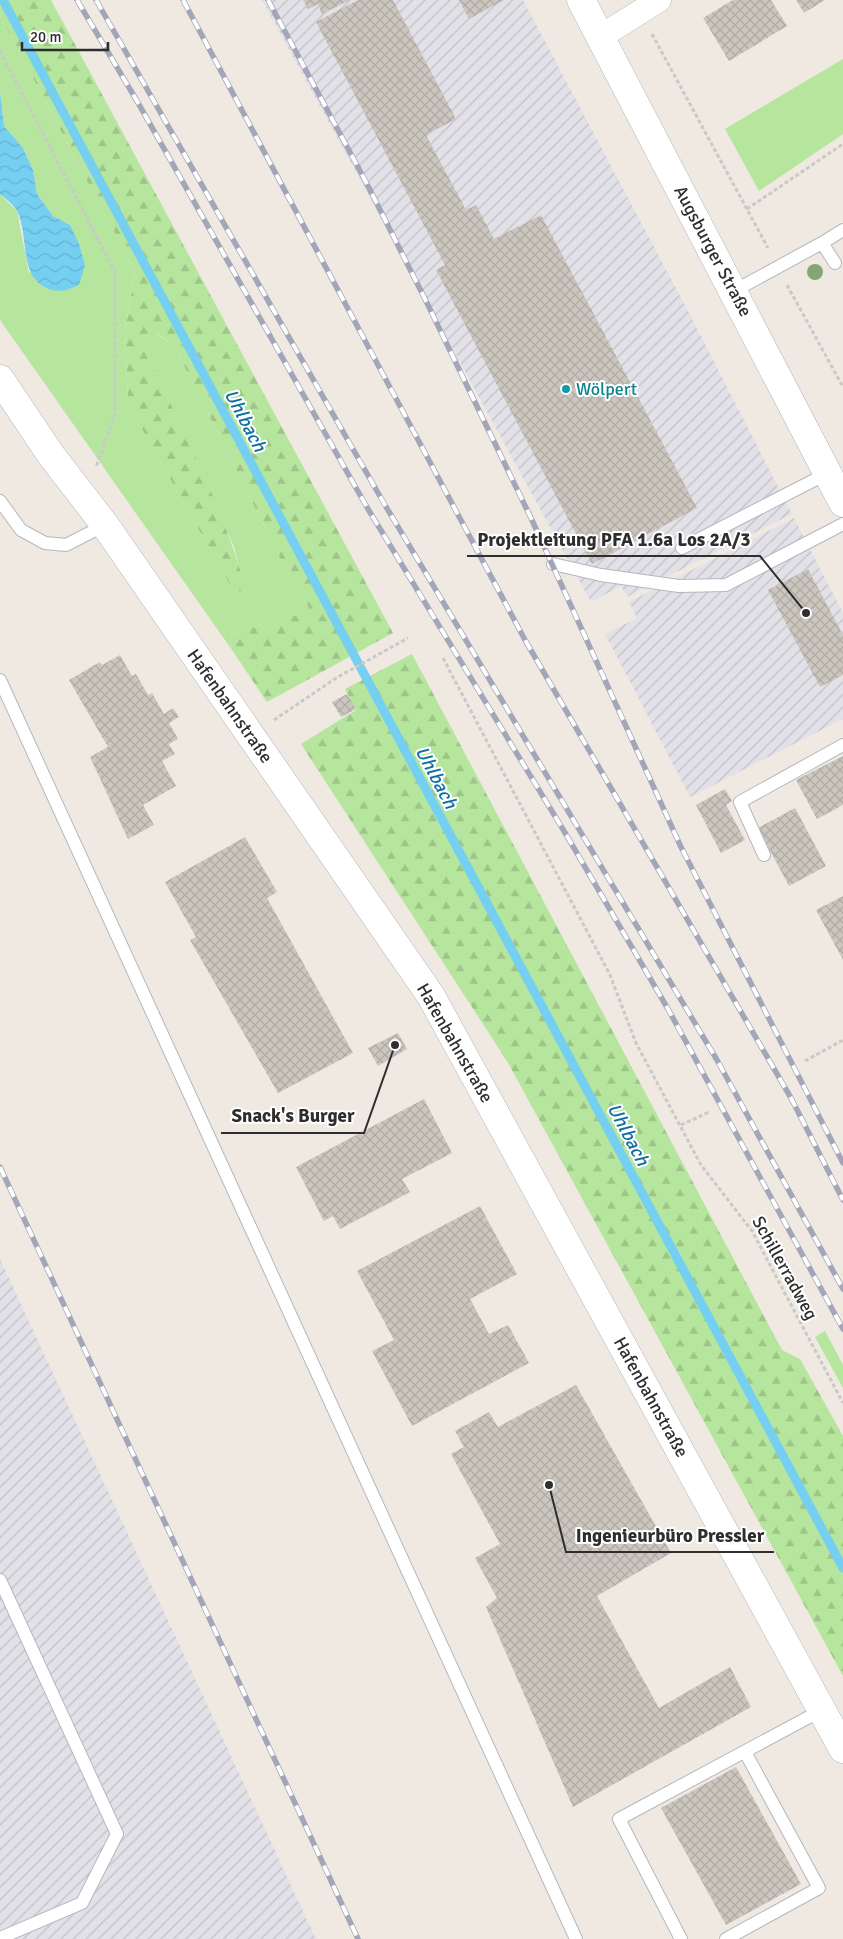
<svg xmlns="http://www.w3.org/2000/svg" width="843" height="1939" viewBox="0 0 843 1939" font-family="Signika,sans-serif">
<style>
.industrial{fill:url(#industrial-furrows)}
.grass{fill:#b6e59e}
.forest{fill:url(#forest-firs)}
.water{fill:url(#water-waves)}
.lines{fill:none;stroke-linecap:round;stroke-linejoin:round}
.stream{stroke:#75cff0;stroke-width:9}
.building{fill:url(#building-cross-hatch)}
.lane-casing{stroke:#b4b7c1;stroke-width:14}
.street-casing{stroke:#b4b7c1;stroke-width:25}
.secondary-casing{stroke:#b4b7c1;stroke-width:29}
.path{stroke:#c9c9c9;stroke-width:3;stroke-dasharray:4 2.5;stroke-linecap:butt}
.lane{stroke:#fff;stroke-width:12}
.street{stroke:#fff;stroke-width:24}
.secondary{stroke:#fff;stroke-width:28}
.rail-casing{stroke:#a3a6b8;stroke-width:5.5}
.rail{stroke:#fff;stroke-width:4;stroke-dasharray:11;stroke-linecap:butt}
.tree{fill:#84a574}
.culture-dot{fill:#0f9aa8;stroke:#fff;stroke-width:2}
.labels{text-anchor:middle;stroke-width:4;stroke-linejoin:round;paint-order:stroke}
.street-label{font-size:18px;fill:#2e2e2e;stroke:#fff}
.culture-label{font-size:18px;fill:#0d838f;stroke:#fff;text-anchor:start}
.water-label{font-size:19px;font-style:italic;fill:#0d6fa3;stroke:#fff}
.leader{fill:none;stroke:#2e2e2e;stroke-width:2}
.callout-dot{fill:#2e2e2e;stroke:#fff;stroke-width:2}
.callout-label{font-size:19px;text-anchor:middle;font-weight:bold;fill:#2e2e2e;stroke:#fff;stroke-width:4;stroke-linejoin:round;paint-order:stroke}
</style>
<defs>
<pattern id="industrial-furrows" width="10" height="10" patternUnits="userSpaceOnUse" patternTransform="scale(1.25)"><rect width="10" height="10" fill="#e3e1e8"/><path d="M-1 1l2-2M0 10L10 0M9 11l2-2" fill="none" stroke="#c3c1c7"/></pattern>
<pattern id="forest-firs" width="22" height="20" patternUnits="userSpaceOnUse" patternTransform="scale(1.25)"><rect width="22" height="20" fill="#b6e59e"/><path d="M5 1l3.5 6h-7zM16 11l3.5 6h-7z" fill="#9dc588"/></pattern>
<pattern id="water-waves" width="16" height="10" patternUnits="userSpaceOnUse" patternTransform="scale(1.25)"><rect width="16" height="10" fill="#75cff0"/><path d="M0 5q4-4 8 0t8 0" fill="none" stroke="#66b2ce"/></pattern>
<pattern id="building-cross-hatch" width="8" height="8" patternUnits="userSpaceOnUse" patternTransform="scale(1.25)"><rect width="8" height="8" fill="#cbc7bf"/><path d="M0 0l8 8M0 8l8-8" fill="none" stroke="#afaba4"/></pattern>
</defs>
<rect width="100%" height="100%" fill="#efe9e1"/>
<path class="industrial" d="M 262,0 L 523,0 L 688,311 L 792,514 L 627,597 L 621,586 L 591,602 Z
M 794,518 L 843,613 L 843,719 L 690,797 L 605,634 L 637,618 L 629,602 Z
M 0,1259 L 316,1939 L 0,1939 Z"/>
<path class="grass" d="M 0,15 L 135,272 L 125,332 L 128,404 L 234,592 L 245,590 L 234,547 L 177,418 L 143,347 L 156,333 L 175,347 L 283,564 L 313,614 L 273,620 L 230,635 L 232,650 L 0,320 L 0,194 L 17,211 L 29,273 L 70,225 L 53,216 L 37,194 L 33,170 L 23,148 L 4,126 L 0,92 Z
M 843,59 L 843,134 L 759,191 L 725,129 Z
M 825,1331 L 843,1365 L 843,1388 L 815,1337 Z"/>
<path class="forest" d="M 0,0 L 51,0 L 393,633 L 267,702 L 232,650 L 230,635 L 273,620 L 312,613 L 283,564 L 175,347 L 157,333 L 143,347 C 181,426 223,506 246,590 L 234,592 L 128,404 L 125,332 L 135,272 L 0,15 Z
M 412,654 L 782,1350 L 800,1359 L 843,1436 L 843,1676 L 507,1061 L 301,744 L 356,710 L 345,689 Z"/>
<path class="water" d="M 0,92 L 4,126 L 23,148 L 33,170 L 37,194 L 53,216 L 70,225 L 79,244 L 85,265 L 79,285 C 66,291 56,294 43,286 C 19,272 29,234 17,211 C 14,205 5,198 0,194 Z"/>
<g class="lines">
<path class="stream" d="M 3,0 L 843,1568"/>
</g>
<path class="building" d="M 303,0 L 350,0 L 322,14 L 318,4 L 308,9 Z
M 358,0 L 393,0 L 456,119 L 426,135 L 466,210 L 476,205 L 494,239 L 541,215 L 697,508 L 592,564 L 436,270 L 445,265 L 316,22 Z
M 459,0 L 504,0 L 469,19 Z
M 733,0 L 771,0 L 787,26 L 729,61 L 703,18 Z
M 796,0 L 825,0 L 804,13 Z
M 808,569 L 843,635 L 843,675 L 820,687 L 768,590 Z
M 120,655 L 132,676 L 136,674 L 148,695 L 152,693 L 164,714 L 173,708 L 179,717 L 169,723 L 178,739 L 169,744 L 175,754 L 162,761 L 176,786 L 143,805 L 154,825 L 128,839 L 90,757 L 108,747 L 69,680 L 100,662 L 102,665 Z
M 347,694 L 356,709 L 341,717 L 332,702 Z
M 843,756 L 843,805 L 817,819 L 796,780 Z
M 725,789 L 732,801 L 726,805 L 745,840 L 721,853 L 696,805 Z
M 795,808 L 826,866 L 789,886 L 758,828 Z
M 245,837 L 277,892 L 267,898 L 353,1053 L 278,1093 L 190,940 L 196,937 L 165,882 Z
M 843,896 L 843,960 L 816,910 Z
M 398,1033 L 407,1049 L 378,1066 L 368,1048 Z
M 424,1099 L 452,1153 L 402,1179 L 410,1192 L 340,1229 L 333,1216 L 324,1221 L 296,1167 Z
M 480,1206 L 517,1274 L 470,1299 L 489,1334 L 508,1325 L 529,1363 L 412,1426 L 372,1351 L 394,1340 L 357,1271 Z
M 576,1385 L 671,1553 L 597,1596 L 659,1708 L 730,1667 L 751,1707 L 573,1807 L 486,1607 L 497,1598 L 475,1558 L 500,1544 L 451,1454 L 464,1447 L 455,1431 L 489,1412 L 498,1427 Z
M 736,1767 L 801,1884 L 726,1925 L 661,1808 Z"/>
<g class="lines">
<g class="lane-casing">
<path id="lane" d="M 822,243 L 843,230
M 734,291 L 822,243 L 835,263
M 0,501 L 21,530 L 45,543 L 66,545 L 105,525
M 682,548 L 828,473
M 553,564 L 601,575 L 679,586 L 726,585 L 843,524
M 0,680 L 576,1939
M 764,855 L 740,802 L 843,745
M 0,1580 L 117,1834 L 82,1903 L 0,1938
M 681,1939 L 619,1819 L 822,1710
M 726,1939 L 819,1888 L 745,1752"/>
</g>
<g class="street-casing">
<path id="street" d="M 600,37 L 659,0"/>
</g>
<g class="secondary-casing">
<path id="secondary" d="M 581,0 L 843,503
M 0,379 L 51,455 L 105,525 L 431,996 L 843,1749"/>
</g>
<path class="path" d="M 652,34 L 768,248
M 0,51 L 115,272 L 115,415 L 96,467
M 747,209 L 843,144
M 787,285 L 843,387
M 443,658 L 610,975 L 636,1043 L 701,1165 L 752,1231 L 843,1403
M 274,720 L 336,678 L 408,638
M 805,1061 L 843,1040
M 681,1125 L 709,1112"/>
<use href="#lane" class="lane"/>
<use href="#street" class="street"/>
<use href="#secondary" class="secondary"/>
<g class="rail-casing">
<path id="rail" d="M 77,0 L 137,101 L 368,509 L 564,831 L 668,1009 L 843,1329
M 96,0 L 385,505 L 717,1060 L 843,1289
M 183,0 L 525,640 L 791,1098 L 843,1200
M 268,0 L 366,182 L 427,303 L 531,518 L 681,847 L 843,1163
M 0,1167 L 358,1939"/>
</g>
<use href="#rail" class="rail"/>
</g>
<circle class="tree" cx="815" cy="272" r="8"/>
<circle class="culture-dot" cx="566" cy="389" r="5"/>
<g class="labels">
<g class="street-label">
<text transform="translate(713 251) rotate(62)" y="6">Augsburger Straße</text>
<text transform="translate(230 706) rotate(55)" y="6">Hafenbahnstraße</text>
<text transform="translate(455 1043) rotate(60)" y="6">Hafenbahnstraße</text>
<text transform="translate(785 1268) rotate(61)" y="6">Schillerradweg</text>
<text transform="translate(651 1397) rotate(61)" y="6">Hafenbahnstraße</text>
</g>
<g class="culture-label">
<text x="576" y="395">Wölpert</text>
</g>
<g class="water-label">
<text transform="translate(246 420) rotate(62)" y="7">Uhlbach</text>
<text transform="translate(437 777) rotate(62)" y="7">Uhlbach</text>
<text transform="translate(629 1134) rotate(62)" y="7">Uhlbach</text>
</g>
</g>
<path class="leader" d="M806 613L760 556H467M395 1045L364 1133H221M549 1485L566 1552H774"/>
<g class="callout-dot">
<circle cx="806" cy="613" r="5"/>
<circle cx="395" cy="1045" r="5"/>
<circle cx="549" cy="1485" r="5"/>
</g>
<g class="callout-label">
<text x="614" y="546">Projektleitung PFA 1.6a Los 2A/3</text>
<text x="293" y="1122">Snack's Burger</text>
<text x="670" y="1542">Ingenieurbüro Pressler</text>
</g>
<path d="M22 42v8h86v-8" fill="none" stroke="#2e2e2e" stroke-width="2.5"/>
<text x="30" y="42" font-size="15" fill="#2e2e2e" stroke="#ffffff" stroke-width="4" paint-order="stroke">20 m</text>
</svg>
